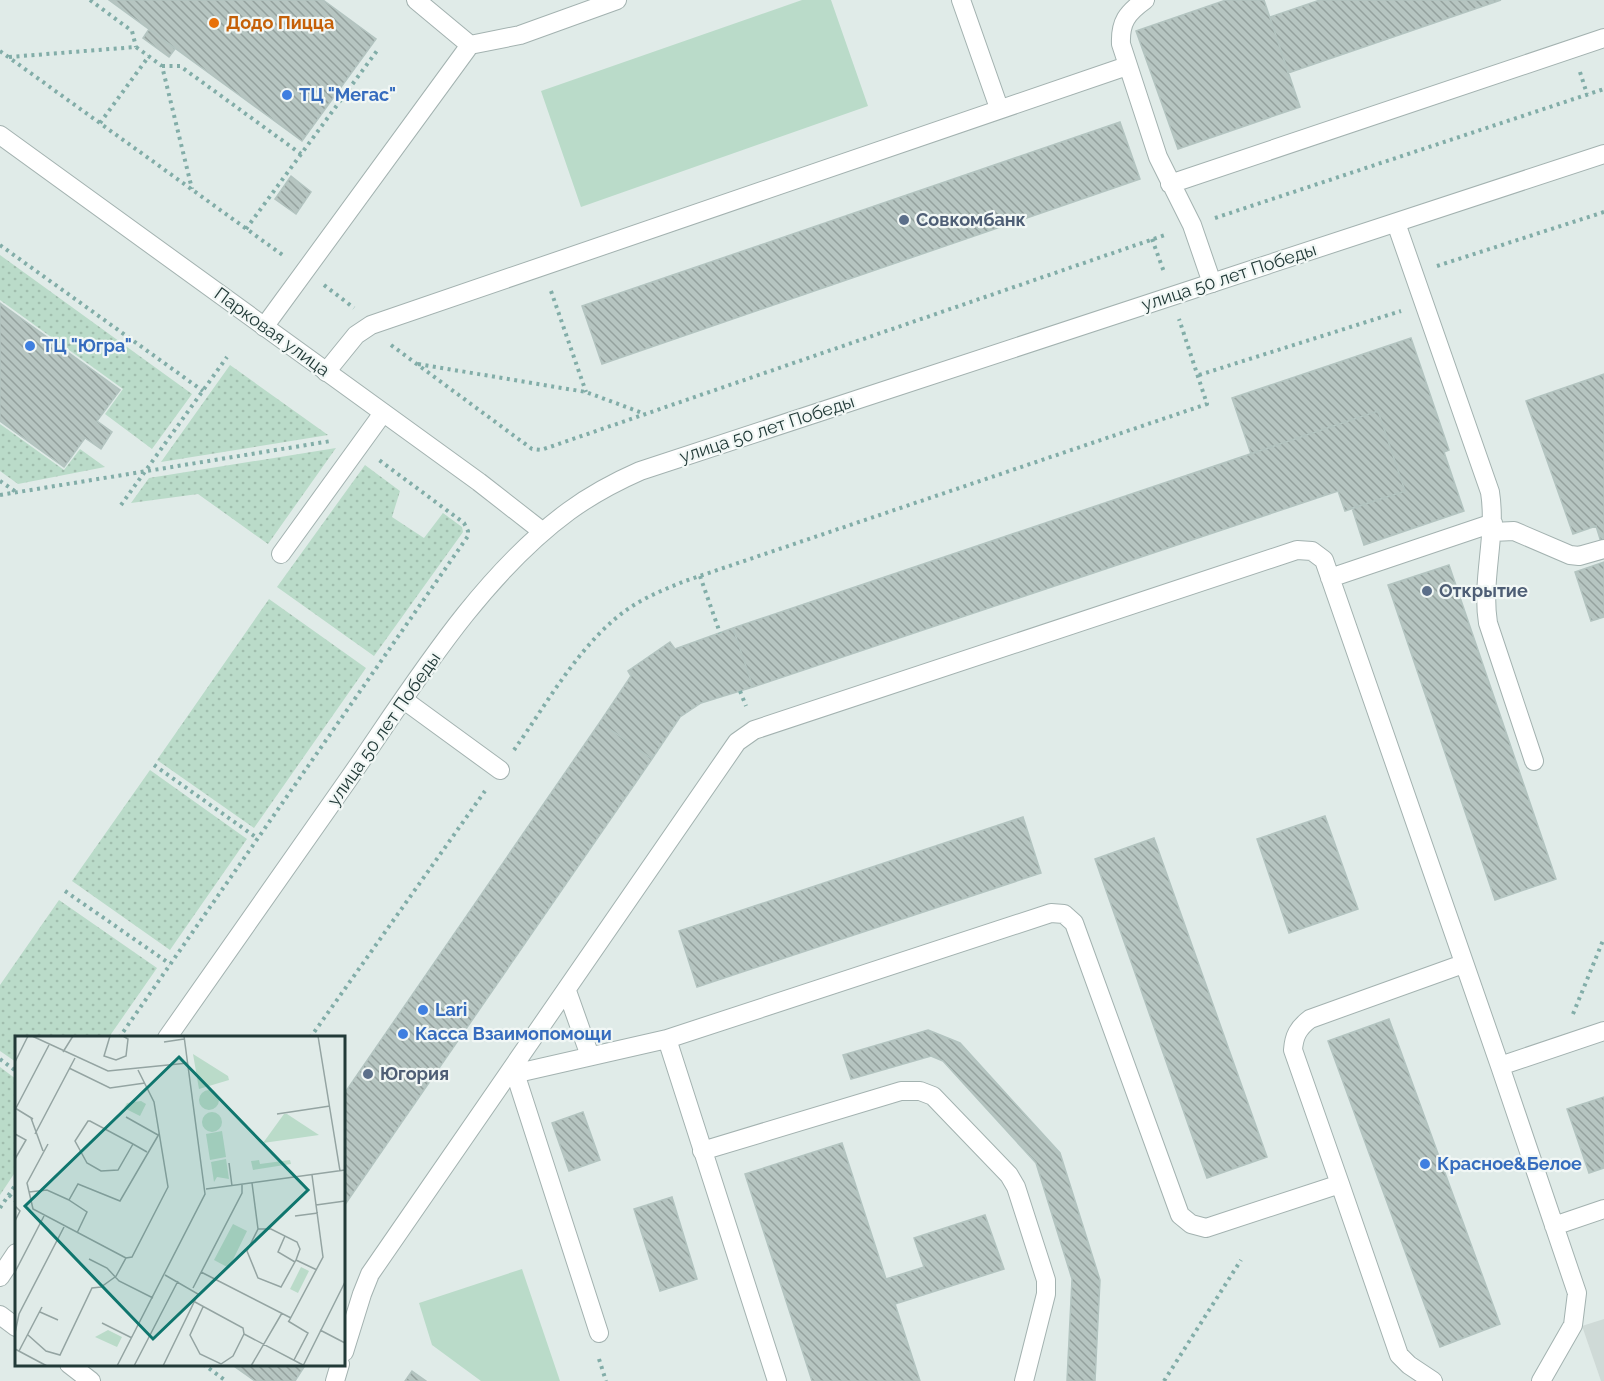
<svg xmlns="http://www.w3.org/2000/svg" width="1604" height="1381" viewBox="0 0 1604 1381" font-family="Raleway,sans-serif">
<style>
.built{fill:#cfdad7}
.grass{fill:url(#grass-dots)}
.park{fill:#badbc9}
.building{fill:url(#building-back-hatch);stroke:#b3c4c0;stroke-width:1.5}
.lines{fill:none;stroke-linecap:round;stroke-linejoin:round}
.service-casing{stroke:#a3b2b0;stroke-width:20}
.minor-casing{stroke:#a3b2b0;stroke-width:20}
.path{stroke:#82ada8;stroke-width:4;stroke-dasharray:3 4.5;stroke-linecap:butt}
.service{stroke:#fff;stroke-width:18}
.minor{stroke:#fff;stroke-width:18}
.food-dot{fill:#e8710a;stroke:#f1f7f5;stroke-width:2}
.shop-dot{fill:#3f7fe0;stroke:#f1f7f5;stroke-width:2}
.service-dot{fill:#5c6f8a;stroke:#f1f7f5;stroke-width:2}
.labels{text-anchor:middle;stroke-width:4.5;stroke-linejoin:round;paint-order:stroke}
.food-label{font-size:18px;font-weight:bold;fill:#c56008;stroke:#f1f7f5;text-anchor:start}
.shop-label{font-size:18px;font-weight:bold;fill:#366cbe;stroke:#f1f7f5;text-anchor:start}
.service-label{font-size:18px;font-weight:bold;fill:#4e5e75;stroke:#f1f7f5;text-anchor:start}
.street-label{font-size:18px;fill:#223a38;stroke:#f1f7f5}
.inset-road{fill:none;stroke:#94a4a2;stroke-width:1.5}
.view{fill:#0f766e;fill-opacity:0.15;stroke:#0f766e;stroke-width:3}
.inset-edge{fill:none;stroke:#223a38;stroke-width:3}
</style>
<defs>
<pattern id="grass-dots" width="8" height="8" patternUnits="userSpaceOnUse" patternTransform="scale(1.5)"><rect width="8" height="8" fill="#badbc9"/><path d="M2 2h.1M6 6h.1" fill="none" stroke="#a0bdad" stroke-width="1.8" stroke-linecap="round"/></pattern>
<pattern id="building-back-hatch" width="6" height="6" patternUnits="userSpaceOnUse" patternTransform="scale(1.5)"><rect width="6" height="6" fill="#b6c5c1"/><path d="M-1 5l2 2M0 0l6 6M5-1l2 2" fill="none" stroke="#94a19e"/></pattern>
</defs>
<rect width="100%" height="100%" fill="#e0ebe8"/>
<path class="built" d="M 1604,1319 L 1604,1381 L 1601,1381 L 1582,1326 Z"/>
<path class="grass" d="M 0,255 L 192,394 L 152,449 L 105,414 L 123,389 L 0,300 Z
M 230,365 L 328,435 L 161,462 Z
M 0,424 L 64,470 L 80,449 L 105,467 L 18,484 L 0,471 Z
M 336,448 L 268,544 L 198,494 L 131,503 L 149,478 Z
M 365,465 L 400,491 L 392,517 L 424,538 L 443,513 L 462,527 L 463,532 L 374,656 L 277,587 Z
M 269,599 L 366,668 L 254,828 L 157,760 Z
M 150,770 L 247,839 L 170,950 L 72,881 Z
M 59,900 L 157,968 L 109,1037 L 16,1038 L 16,1062 L 0,1051 L 0,985 Z
M 0,1067 L 16,1079 L 16,1171 L 0,1195 Z"/>
<path class="park" d="M 802,0 L 831,0 L 868,106 L 581,207 L 541,91 Z
M 522,1269 L 560,1381 L 481,1381 L 432,1345 L 419,1303 Z"/>
<path class="building" d="M 109,0 L 323,0 L 376,39 L 302,141 Z
M 1226,0 L 1264,0 L 1300,107 L 1178,149 L 1136,31 Z
M 1320,0 L 1501,0 L 1288,73 L 1270,17 Z
M 149,29 L 175,49 L 169,57 L 143,38 Z
M 1120,122 L 1140,179 L 602,364 L 582,306 Z
M 291,176 L 311,192 L 296,214 L 275,199 Z
M 0,303 L 120,390 L 97,421 L 112,432 L 101,449 L 85,438 L 64,467 L 0,421 Z
M 1411,338 L 1449,450 L 1444,452 L 1464,511 L 1364,545 L 1352,508 L 1405,491 L 1378,411 L 1251,454 L 1232,398 Z
M 1604,374 L 1604,541 L 1601,542 L 1596,526 L 1573,534 L 1526,401 Z
M 1378,411 L 1405,491 L 1345,511 L 1338,491 L 753,687 L 733,628 Z
M 1604,562 L 1604,617 L 1591,621 L 1575,572 Z
M 1449,565 L 1556,879 L 1495,900 L 1388,585 Z
M 733,628 L 753,687 L 701,703 L 680,717 L 652,759 L 600,722 L 631,676 L 628,671 L 670,642 L 675,649 Z
M 600,722 L 652,759 L 344,1206 L 344,1094 Z
M 1325,816 L 1358,909 L 1289,933 L 1257,839 Z
M 1023,817 L 1041,873 L 697,987 L 679,931 Z
M 1154,838 L 1267,1157 L 1207,1178 L 1095,859 Z
M 1389,1019 L 1500,1324 L 1440,1347 L 1328,1041 Z
M 928,1030 L 960,1043 L 1060,1153 L 1100,1280 L 1095,1381 L 1067,1381 L 1072,1279 L 1036,1163 L 943,1061 L 931,1056 L 851,1079 L 843,1055 Z
M 1604,1097 L 1604,1168 L 1589,1173 L 1567,1109 Z
M 583,1112 L 600,1160 L 569,1171 L 552,1123 Z
M 842,1143 L 886,1279 L 924,1267 L 914,1238 L 985,1215 L 1004,1269 L 895,1304 L 920,1381 L 812,1381 L 745,1174 Z
M 672,1197 L 697,1279 L 660,1291 L 634,1209 Z
M 231,1364 L 306,1364 L 295,1381 L 255,1381 Z
M 412,1371 L 426,1381 L 405,1381 Z"/>
<g class="lines">
<g class="service-casing">
<path id="service" d="M 416,0 L 470,45
M 961,0 L 999,108
M 1145,0 C 1127,13 1120,22 1121,44 L 1158,157 L 1192,225 L 1212,283
M 1170,184 L 1604,38
M 1396,223 L 1490,492 C 1497,536 1481,579 1488,623 L 1534,761
M 264,327 L 470,45 L 520,35 L 617,0
M 326,372 L 356,335 L 371,325 L 1127,66
M 1492,532 L 1514,531 L 1570,555 L 1579,556 L 1604,549
M 281,554 L 383,413
M 1330,578 L 1493,523
M 404,700 L 500,770
M 567,991 L 590,1056
M 667,1039 L 777,1381
M 1500,1066 L 1604,1031
M 515,1073 L 599,1333
M 509,1075 L 667,1039 L 1051,913 L 1064,914 L 1074,923 L 1180,1215 L 1191,1224 L 1206,1228 L 1340,1184 L 1293,1050 C 1294,1036 1298,1028 1310,1019 L 1463,964
M 702,1151 L 901,1091 L 920,1091 L 933,1096 L 1009,1175 L 1016,1187 L 1046,1280 L 1046,1294 L 1024,1381
M 1340,1184 L 1399,1355 L 1409,1365 L 1433,1381
M 1554,1226 L 1604,1209
M 344,1352 L 362,1294 L 370,1274 L 737,742 L 754,730 L 1297,550 L 1312,551 L 1324,560 L 1500,1066 L 1577,1293 L 1573,1325 L 1541,1381
M 335,1381 L 340,1364"/>
</g>
<g class="minor-casing">
<path id="minor" d="M 0,135 L 479,482 L 543,532
M 167,1038 C 228,951 289,864 350,777 C 413,686 479,577 569,511 C 591,495 615,482 640,471 L 1604,154
M 0,1277 L 16,1253
M 0,1315 L 16,1327
M 69,1364 L 91,1381"/>
</g>
<path class="path" d="M 90,0 L 132,31 L 136,47
M 0,51 L 284,256
M 9,57 L 136,47 L 162,66 L 192,189
M 162,66 L 180,66 L 301,154
M 1580,72 L 1587,94
M 100,123 L 149,56
M 1215,218 L 1604,89
M 246,229 L 379,48
M 1152,239 L 1164,272
M 0,245 L 203,391
M 1437,266 L 1604,212
M 324,285 L 354,308
M 551,291 L 586,392
M 391,345 L 532,449 L 541,450 L 1168,234
M 418,364 L 586,392 L 645,414
M 1199,375 L 1401,311
M 0,481 L 16,492
M 0,495 L 331,441
M 121,505 L 227,357
M 700,576 L 720,633
M 740,691 L 746,706
M 514,750 C 548,702 584,636 634,605 C 650,595 668,588 685,581 L 1207,404 L 1179,319
M 154,765 L 257,838
M 65,891 L 170,964
M 1573,1014 L 1604,938
M 119,1038 L 468,536 L 468,531 L 464,523 L 379,460
M 310,1038 L 485,791
M 0,1059 L 16,1071
M 9,1195 L 16,1201
M 0,1208 L 16,1184
M 599,1359 L 606,1381
M 203,1364 L 226,1381
M 1164,1381 L 1241,1260"/>
<use href="#service" class="service"/>
<use href="#minor" class="minor"/>
</g>
<circle class="food-dot" cx="214" cy="23" r="6"/>
<g class="shop-dot">
<circle cx="287" cy="95" r="6"/>
<circle cx="30" cy="346" r="6"/>
<circle cx="423" cy="1010" r="6"/>
<circle cx="403" cy="1034" r="6"/>
<circle cx="1425" cy="1164" r="6"/>
</g>
<g class="service-dot">
<circle cx="904" cy="220" r="6"/>
<circle cx="1427" cy="591" r="6"/>
<circle cx="368" cy="1074" r="6"/>
</g>
<g class="labels">
<g class="food-label">
<text x="226" y="29">Додо Пицца</text>
</g>
<g class="shop-label">
<text x="299" y="101">ТЦ "Мегас"</text>
<text x="42" y="352">ТЦ "Югра"</text>
<text x="435" y="1016">Lari</text>
<text x="415" y="1040">Касса Взаимопомощи</text>
<text x="1437" y="1170">Красное&amp;Белое</text>
</g>
<g class="service-label">
<text x="916" y="226">Совкомбанк</text>
<text x="1439" y="597">Открытие</text>
<text x="380" y="1080">Югория</text>
</g>
<g class="street-label">
<text transform="translate(1229 277) rotate(-18)" y="6">улица 50 лет Победы</text>
<text transform="translate(272 332) rotate(36)" y="6">Парковая улица</text>
<text transform="translate(767 429) rotate(-18)" y="6">улица 50 лет Победы</text>
<text transform="translate(384 729) rotate(-55)" y="6">улица 50 лет Победы</text>
</g>
</g>
<g transform="translate(15 1036)">
<rect width="330" height="330" fill="#e0ebe8"/>
<path d="M 178,18 L 213,40 L 214,44 L 184,53 ZM184 64a10 10 0 1 1 20 0a10 10 0 1 1-20 0ZM187 86a10 10 0 1 1 20 0a10 10 0 1 1-20 0ZM 269,78 L 272,78 L 304,99 L 248,107 ZM 207,95 L 211,121 L 195,124 L 191,98 ZM 211,123 L 214,143 L 202,141 L 199,146 L 196,126 ZM 244,124 L 245,128 L 275,124 L 276,128 L 238,134 L 236,125 ZM 93,294 L 107,301 L 102,311 L 80,301 Z" fill="#badbc9"/>
<path d="M 126,65 L 131,68 L 125,80 L 109,72 L 112,67 ZM 218,188 L 232,195 L 214,232 L 199,224 ZM 286,231 L 294,235 L 283,257 L 275,253 Z" fill="#badbc9"/>
<path class="inset-road" d="M 17,0 L 93,35 L 173,27M 95,0 L 89,20 L 101,24 L 111,20 L 113,3 L 108,0M 303,0 L 325,135M 149,6 L 169,3M 48,16 L 58,0M 0,26 L 13,0M 54,32 L 95,52 L 130,47M 0,72 L 18,83M 1,72 L 34,9M 262,78 L 315,70M 111,81 L 143,99M 16,82 L 28,115M 0,98 L 11,104 L 0,123M 20,98 L 60,22M 33,108 L 12,147 L 18,173 L 111,222M 118,108 L 103,134 L 86,135 L 72,127 L 60,105 L 73,85 L 75,85 L 118,108 L 132,116M 214,127 L 217,150M 237,147 L 243,193 L 232,215 L 243,242 L 266,251 L 281,224M 191,153 L 330,134M 14,156 L 32,154 L 54,164M 301,169 L 330,165M 0,170 L 5,175 L 0,185M 280,180 L 303,177M 243,193 L 256,193 L 282,206 L 285,213 L 281,224 L 302,234M 62,197 L 72,176 L 54,164 L 63,148 L 105,165 L 144,98M 270,200 L 263,216 L 280,226M 74,223 L 92,232 L 104,245 L 138,262M 0,236 L 29,180M 186,236 L 276,282M 100,242 L 111,222 L 117,221 L 153,151 L 139,66 L 123,34M 178,252 L 227,157 L 227,148M 180,266 L 228,292 L 229,298 L 218,320 L 206,328 L 185,318 L 175,299 L 188,271M 25,276 L 43,284M 273,285 L 293,297 L 279,324M 274,285 L 308,221 L 297,139M 87,287 L 117,302M 305,294 L 330,307M 0,297 L 4,278 L 49,191M 229,298 L 288,329M 13,299 L 31,315 L 45,319 L 77,252 L 86,251 L 100,241M 0,313 L 32,330M 4,315 L 27,271M 102,330 L 190,158 L 169,0M 119,330 L 163,245M 148,330 L 183,258 L 150,239M 236,330 L 267,277M 288,330 L 330,246"/>
<path class="view" d="M 164,21 L 293,154 L 138,303 L 10,170 Z"/>
<rect width="330" height="330" class="inset-edge"/>
</g>
</svg>
